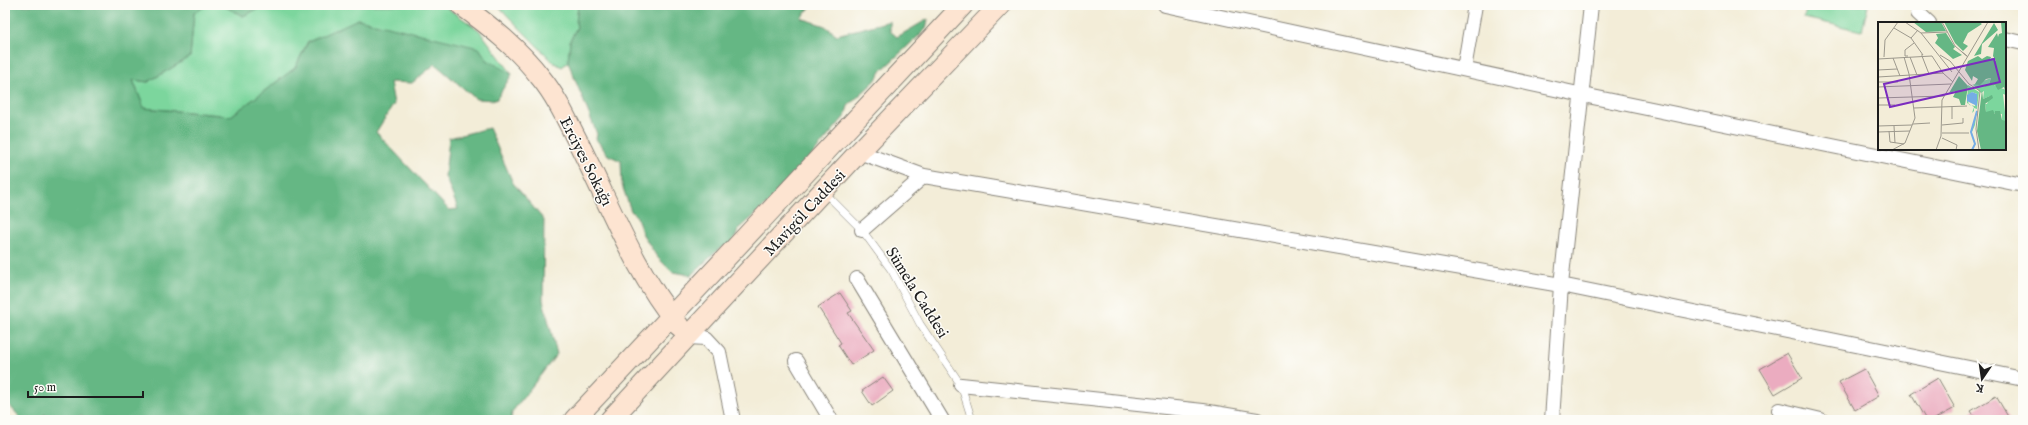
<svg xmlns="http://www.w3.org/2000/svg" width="2028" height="425" viewBox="0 0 2028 425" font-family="'IM FELL English',serif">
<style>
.green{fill:#7cd69d;stroke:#4c795c}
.forest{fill:#65b784;stroke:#406a50}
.building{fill:#ebacc0}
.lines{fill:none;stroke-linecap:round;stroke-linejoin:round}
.lane-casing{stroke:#88847a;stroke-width:8}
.street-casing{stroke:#88847a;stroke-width:16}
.secondary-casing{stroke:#88847a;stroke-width:22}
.lane{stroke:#fff;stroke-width:7}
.street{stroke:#fff;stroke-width:14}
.secondary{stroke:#fde4d1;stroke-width:20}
.labels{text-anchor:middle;stroke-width:3;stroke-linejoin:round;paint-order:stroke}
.street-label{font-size:16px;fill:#1c1c1c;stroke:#fdfcf7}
.inset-river{fill:none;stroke:#75ade5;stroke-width:2}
.inset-road{fill:none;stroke:#9d998d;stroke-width:1}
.view{fill:#7b2cbf;fill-opacity:0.15;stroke:#7b2cbf;stroke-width:2}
.inset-edge{fill:none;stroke:#1c1c1c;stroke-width:2}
</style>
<rect width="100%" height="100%" fill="#fdfcf7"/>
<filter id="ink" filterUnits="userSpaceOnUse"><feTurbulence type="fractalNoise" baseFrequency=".025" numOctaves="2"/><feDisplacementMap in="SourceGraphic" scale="8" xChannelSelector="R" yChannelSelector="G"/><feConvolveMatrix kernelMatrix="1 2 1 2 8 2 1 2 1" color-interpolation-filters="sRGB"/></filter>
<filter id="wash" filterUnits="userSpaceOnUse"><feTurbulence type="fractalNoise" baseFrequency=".012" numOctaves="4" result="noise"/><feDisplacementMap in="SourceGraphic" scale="16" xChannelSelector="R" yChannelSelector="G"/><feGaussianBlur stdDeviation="0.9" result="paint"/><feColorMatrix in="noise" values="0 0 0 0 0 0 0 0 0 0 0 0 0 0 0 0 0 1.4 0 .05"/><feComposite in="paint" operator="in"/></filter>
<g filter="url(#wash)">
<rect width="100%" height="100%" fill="#f3edd8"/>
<path class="green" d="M 207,5 L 222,5 L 243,16 L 266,5 L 290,7 L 291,5 L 443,5 L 479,30 L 512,74 L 487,60 L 479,48 L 308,41 L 295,68 L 231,116 L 144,108 L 133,80 L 148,82 L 190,57 L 194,13 Z
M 497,5 L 578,5 L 576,23 L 577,27 L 570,41 L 568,62 L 562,67 L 554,63 Z
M 1807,5 L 1868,5 L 1862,31 L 1804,18 Z"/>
<path class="forest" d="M 5,5 L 207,5 L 194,13 L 190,57 L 148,82 L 133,80 L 144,108 L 231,116 L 295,68 L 308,42 L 358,19 L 479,48 L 487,60 L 512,74 L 496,100 L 476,99 L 435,64 L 412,83 L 390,82 L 394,104 L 376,132 L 449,210 L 458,209 L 445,176 L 449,138 L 489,128 L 513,183 L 544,220 L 543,300 L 557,354 L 512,412 L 511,420 L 84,420 L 82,415 C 69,422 56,423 44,414 L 45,420 L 20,420 L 18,415 L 5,401 Z
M 222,5 L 266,5 L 243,16 Z
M 578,5 L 812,5 L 801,18 L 825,26 L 837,35 L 890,21 L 890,31 L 897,37 L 928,19 L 926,29 L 882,70 L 875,81 L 848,106 L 845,116 L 782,191 L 739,229 L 732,243 L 718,250 L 691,275 L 672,272 L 657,257 L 642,233 L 637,217 L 631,211 L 622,185 L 621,161 L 608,155 L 596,139 L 597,134 L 568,62 L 570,41 L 577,27 L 576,23 Z"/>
<g id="blocks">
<path class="building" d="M 840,293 L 852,311 L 848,313 L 874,350 L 851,365 L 838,345 L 841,343 L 818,307 Z
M 1787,353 L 1802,378 L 1775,394 L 1760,369 Z
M 1864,369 L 1879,396 L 1855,410 L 1839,382 Z
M 883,377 L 893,391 L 872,406 L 862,391 Z
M 1938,378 L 1955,408 L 1933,420 L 1926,420 L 1911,394 Z
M 1996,396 L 2010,420 L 1977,420 L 1971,411 Z"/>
</g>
</g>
<g filter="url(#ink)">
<use href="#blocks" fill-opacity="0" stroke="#88847a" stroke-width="1"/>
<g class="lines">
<g class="lane-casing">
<path id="lane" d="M 823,191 L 862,230 L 892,271 L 920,324 L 961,385 L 972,420"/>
</g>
<g class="street-casing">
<path id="street" d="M 1165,5 L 1583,95 L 2023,185
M 1918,13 L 1929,23
M 2005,39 L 2023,43
M 1464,69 L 1475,5
M 859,152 L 924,176 L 1561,285 L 2023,379
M 862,230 L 924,176
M 857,279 L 942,420
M 688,337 L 706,338 L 719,352 L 733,420
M 796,361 L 831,420
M 961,385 L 1203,411 L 1257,420
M 1779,410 L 1821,420
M 1552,420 L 1561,285 L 1591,5"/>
</g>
<g class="secondary-casing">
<path id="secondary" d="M 461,5 C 490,26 519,49 541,78 C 555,95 565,116 575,136 C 608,200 633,270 679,326
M 574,420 L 963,5
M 610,420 L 859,152 L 1000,5"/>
</g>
<use href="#lane" class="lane"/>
<use href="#street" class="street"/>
<use href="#secondary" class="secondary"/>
</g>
</g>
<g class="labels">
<g class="street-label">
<text transform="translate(587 161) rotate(63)" y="6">Erciyes Sokağı</text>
<text transform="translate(804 212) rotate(-47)" y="6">Mavigöl Caddesi</text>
<text transform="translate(918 292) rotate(58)" y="6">Sümela Caddesi</text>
</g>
</g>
<g transform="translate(1878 22)">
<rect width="128" height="128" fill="#f3edd8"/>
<path d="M 113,56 L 111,62 L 106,64 L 116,63 L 128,68 L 128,73 L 125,72 L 128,99 L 124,99 L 124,92 L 108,90 L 107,82 L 109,82 L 112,74 L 105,77 L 106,69 L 103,71 L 95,63 ZM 90,63 L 101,70 L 97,103 L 93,112 L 99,87 L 96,86 L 96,89 L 94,91 L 96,85 L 89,81 ZM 94,70 L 99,72 L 97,84 L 91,83 L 89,75 Z" fill="#7cd69d" fill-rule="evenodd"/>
<path d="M 35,0 L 63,0 L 68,9 L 48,10 ZM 66,0 L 101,0 L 104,2 L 90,11 L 85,21 L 90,24 L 85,29 L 77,21 ZM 123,0 L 128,0 L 128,72 L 126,65 L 120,68 L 117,63 L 106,65 L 111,62 L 113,56 L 108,57 L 102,63 L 93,62 L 97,62 L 100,57 L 95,54 L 94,59 L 87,48 L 90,39 L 100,34 L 104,37 L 109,34 L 113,35 L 112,38 L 114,36 L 118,39 L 115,34 L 116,26 L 110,25 L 119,11 L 120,15 L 121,12 L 124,11 ZM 116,1 L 120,8 L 104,22 L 103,32 L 96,34 ZM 68,11 L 77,25 L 75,27 L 84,33 L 75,37 L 57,21 L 60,16 L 58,12 ZM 81,54 L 90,64 L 87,83 L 83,83 L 81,77 L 75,75 L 78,69 L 71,71 ZM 104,68 L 105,77 L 114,73 L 115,76 L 107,82 L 108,90 L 115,88 L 117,92 L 117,89 L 122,89 L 124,98 L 128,99 L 128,128 L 103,128 L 99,109 Z" fill="#65b784"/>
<path d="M 94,70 L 99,72 L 99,84 L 89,79 L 89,73 Z" fill="#75ade5"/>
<path class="inset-river" d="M 94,128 L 97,122 L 93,110 L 99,89"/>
<path class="inset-road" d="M 27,0 L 43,11 L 69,10M 64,0 L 77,24 L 84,30M 16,6 L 33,16 L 40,8M 43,11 L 74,50M 33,16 L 45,33 L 43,33M 62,33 L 72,39 L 91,62 L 102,69 L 98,107 L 101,128M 30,34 L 27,34 L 27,28 L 36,21M 44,34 L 51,52M 89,34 L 84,30 L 90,35M 6,35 L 7,18 L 20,0M 32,35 L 39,53M 15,36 L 22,54M 0,37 L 54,34 L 65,51 L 75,60M 0,48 L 19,47M 0,55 L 65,51M 0,60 L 20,60M 0,65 L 73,62M 0,76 L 66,74M 0,83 L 17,83M 36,86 L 89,84M 74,97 L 74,84M 35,102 L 52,101M 64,103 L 85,101 L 85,96M 0,104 L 34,103M 16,104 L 17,121M 11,109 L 12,120 L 26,122M 0,110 L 32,109M 64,111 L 91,111M 64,116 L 79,123 L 78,128M 14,128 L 27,121 L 37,96 L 31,52 L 26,35M 58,128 L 63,114 L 64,78 L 110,0"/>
<path class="view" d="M 116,37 L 122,60 L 12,85 L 6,62 Z"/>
<rect width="128" height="128" class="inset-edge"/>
</g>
<rect width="2028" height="425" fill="none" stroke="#fdfcf7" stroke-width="20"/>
<g transform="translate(1982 379) rotate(193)" stroke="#fdfcf7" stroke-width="3" paint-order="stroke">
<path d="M0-3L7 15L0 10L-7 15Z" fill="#1c1c1c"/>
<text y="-6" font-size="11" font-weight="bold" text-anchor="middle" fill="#1c1c1c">K</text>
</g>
<path d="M28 391v6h115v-6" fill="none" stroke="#1c1c1c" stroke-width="2"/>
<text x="34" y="391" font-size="12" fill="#1c1c1c" stroke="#fdfcf7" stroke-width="3" paint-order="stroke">50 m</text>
</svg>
